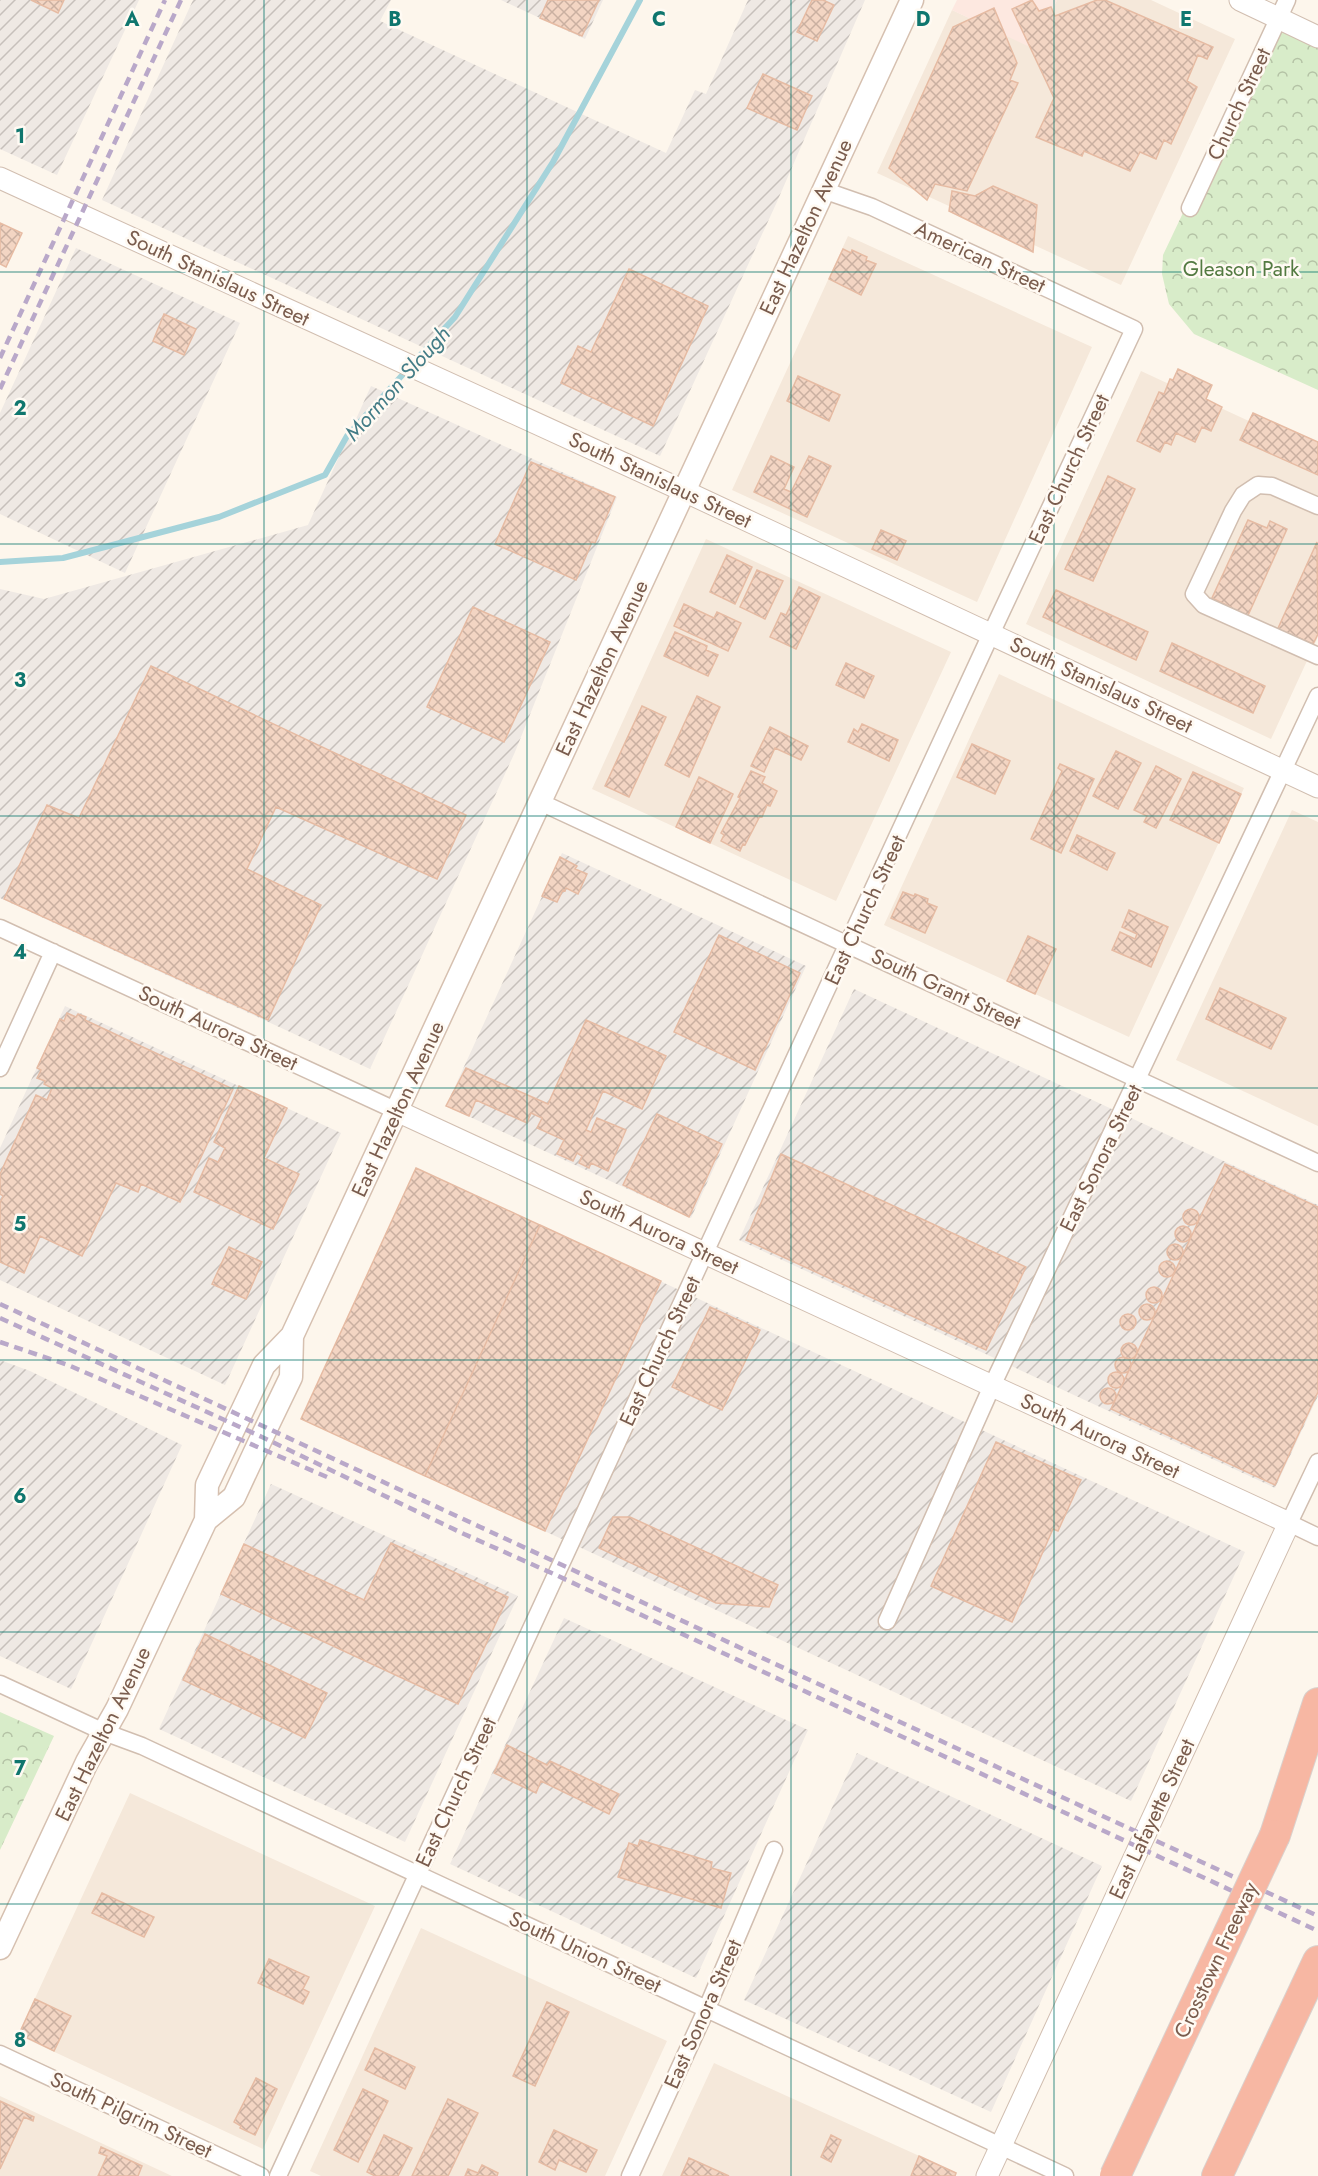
<svg xmlns="http://www.w3.org/2000/svg" width="1318" height="2176" viewBox="0 0 1318 2176" font-family="Jost,sans-serif">
<style>
.residential{fill:#f5e8da}
.commercial{fill:#fde8e0}
.industrial{fill:url(#industrial-furrows)}
.park{fill:url(#park-crowns)}
.lines{fill:none;stroke-linecap:round;stroke-linejoin:round}
.stream{stroke:#a5d3da;stroke-width:6}
.building{fill:url(#building-cross-hatch);stroke:#e6bba3;stroke-width:1.5}
.minor-casing{stroke:#d1beb0;stroke-width:19}
.tertiary-casing{stroke:#d1beb0;stroke-width:23}
.secondary-casing{stroke:#d6c0b0;stroke-width:25}
.motorway-casing{stroke:#dad1cd;stroke-width:32}
.minor{stroke:#fff;stroke-width:16}
.tertiary{stroke:#fff;stroke-width:21}
.secondary{stroke:#fff;stroke-width:22}
.motorway{stroke:#f7b7a3;stroke-width:30}
.rail{stroke:#b9a8c9;stroke-width:4.5;stroke-dasharray:9 6;stroke-linecap:butt}
.motorway-bridge-casing{stroke:#dad1cd;stroke-width:32;stroke-linecap:butt}
.motorway-bridge{stroke:#f7b7a3;stroke-width:30}
.grid{fill:none;stroke:#0f766e;stroke-width:1.5;stroke-opacity:0.55}
.labels{text-anchor:middle;stroke-width:5;stroke-linejoin:round;paint-order:stroke}
.street-label{font-size:21px;fill:#7a5c4d;stroke:#fffaf3}
.park-label{font-size:21px;fill:#537a41;stroke:#fffaf3}
.water-label{font-size:22px;font-style:italic;fill:#437c86;stroke:#fffaf3}
.grid-label{font-size:20px;text-anchor:middle;font-weight:bold;fill:#0f766e;stroke:#fffaf3;stroke-width:5;stroke-linejoin:round;paint-order:stroke}
</style>
<defs>
<pattern id="industrial-furrows" width="10" height="10" patternUnits="userSpaceOnUse" patternTransform="scale(1.5)"><rect width="10" height="10" fill="#efe9e4"/><path d="M-1 1l2-2M0 10L10 0M9 11l2-2" fill="none" stroke="#c7c0bb"/></pattern>
<pattern id="park-crowns" width="20" height="18" patternUnits="userSpaceOnUse" patternTransform="scale(1.5)"><rect width="20" height="18" fill="#d8ecc9"/><path d="M2 6a3 3 0 1 1 6 0M12 15a3 3 0 1 1 6 0" fill="none" stroke="#b4c2a5"/></pattern>
<pattern id="building-cross-hatch" width="8" height="8" patternUnits="userSpaceOnUse" patternTransform="scale(1.5)"><rect width="8" height="8" fill="#f3d5c3"/><path d="M0 0l8 8M0 8l8-8" fill="none" stroke="#cab0a1"/></pattern>
</defs>
<rect width="100%" height="100%" fill="#fdf6ec"/>
<path class="residential" d="M 1057,0 L 1151,0 L 1235,39 L 1121,285 L 877,173 L 952,10 L 1034,48 Z
M 848,236 L 1092,347 L 977,602 L 732,490 Z
M 1141,371 L 1318,453 L 1318,637 L 1271,739 L 1026,624 Z
M 706,539 L 951,652 L 836,901 L 592,789 Z
M 999,674 L 1244,788 L 1129,1037 L 884,925 Z
M 1292,810 L 1318,822 L 1318,1126 L 1176,1060 Z
M 130,1793 L 375,1906 L 263,2149 L 18,2035 Z
M 421,1928 L 667,2041 L 605,2176 L 321,2176 L 310,2171 Z
M 714,2063 L 957,2173 L 955,2176 L 662,2176 Z
M 0,2096 L 172,2176 L 0,2176 Z"/>
<path class="commercial" d="M 957,0 L 1057,0 L 1034,49 L 952,10 Z"/>
<path class="industrial" d="M 0,0 L 139,0 L 57,175 L 0,149 Z
M 193,0 L 391,0 L 380,21 L 666,153 L 695,90 L 706,94 L 748,0 L 865,0 L 776,204 L 660,456 L 102,200 Z
M 501,0 L 603,0 L 585,39 Z
M 76,248 L 240,323 L 125,573 L 0,514 L 0,413 Z
M 371,386 L 617,497 L 515,752 L 370,1069 L 0,898 L 0,589 L 44,599 L 308,525 Z
M 562,853 L 806,966 L 691,1218 L 446,1106 Z
M 854,989 L 1318,1205 L 1318,1396 L 1275,1488 L 739,1240 Z
M 65,1006 L 341,1133 L 225,1385 L 0,1280 L 0,1148 Z
M 416,1168 L 1245,1552 L 1131,1801 L 301,1419 Z
M 0,1360 L 30,1371 L 182,1445 L 71,1689 L 0,1656 Z
M 271,1484 L 518,1596 L 405,1842 L 159,1729 Z
M 564,1618 L 808,1730 L 696,1978 L 450,1864 Z
M 857,1753 L 1102,1866 L 991,2112 L 744,2000 Z"/>
<path class="park" d="M 1276,17 L 1318,37 L 1318,390 L 1194,334 L 1169,304 L 1162,274 L 1163,255 Z
M 0,1712 L 54,1736 L 0,1850 Z"/>
<g class="lines">
<path class="stream" d="M 0,562 L 63,558 L 219,517 L 325,475 L 347,436 L 455,317 L 553,162 L 640,0"/>
</g>
<path class="building" d="M 31,0 L 64,0 L 58,13 Z
M 548,0 L 599,0 L 582,36 L 540,18 Z
M 812,0 L 823,0 L 834,5 L 817,41 L 797,32 Z
M 1032,0 L 1039,11 L 1051,7 L 1055,16 L 1097,0 L 1105,0 L 1213,47 L 1207,59 L 1198,55 L 1187,81 L 1197,87 L 1171,144 L 1164,140 L 1156,159 L 1140,152 L 1130,171 L 1084,151 L 1082,156 L 1036,137 L 1054,98 L 1012,9 Z
M 994,8 L 1017,63 L 1010,80 L 1018,83 L 967,191 L 935,184 L 927,200 L 889,168 L 953,27 Z
M 763,74 L 812,96 L 797,130 L 747,108 Z
M 993,186 L 1037,205 L 1033,252 L 949,211 L 952,191 L 975,196 Z
M 0,223 L 22,233 L 6,267 L 0,264 Z
M 843,249 L 851,253 L 852,250 L 867,257 L 866,260 L 876,264 L 861,295 L 829,279 Z
M 629,269 L 708,306 L 653,426 L 561,383 L 578,346 L 591,352 Z
M 164,314 L 196,329 L 184,355 L 153,341 Z
M 1178,369 L 1212,385 L 1206,399 L 1222,407 L 1211,431 L 1202,427 L 1195,442 L 1176,433 L 1171,445 L 1165,442 L 1160,452 L 1137,441 L 1159,392 L 1164,394 L 1170,379 L 1173,380 Z
M 798,376 L 840,395 L 829,421 L 787,401 Z
M 1253,413 L 1318,442 L 1318,475 L 1240,440 Z
M 771,456 L 794,467 L 784,489 L 791,492 L 809,456 L 831,466 L 807,517 L 754,492 Z
M 531,462 L 615,497 L 595,543 L 592,542 L 576,580 L 495,544 Z
M 1108,476 L 1135,489 L 1093,581 L 1065,569 Z
M 1248,520 L 1267,528 L 1270,521 L 1287,529 L 1245,622 L 1228,614 L 1231,607 L 1212,598 Z
M 881,530 L 906,541 L 897,560 L 872,549 Z
M 1317,542 L 1318,634 L 1313,644 L 1295,636 L 1291,643 L 1275,635 Z
M 727,555 L 752,567 L 735,604 L 710,592 Z
M 757,570 L 783,581 L 765,619 L 740,607 Z
M 799,587 L 820,597 L 796,649 L 770,637 L 781,613 L 786,615 Z
M 1056,590 L 1148,632 L 1136,660 L 1043,617 Z
M 684,604 L 714,618 L 717,612 L 741,623 L 728,651 L 674,626 Z
M 473,607 L 550,642 L 504,742 L 427,707 Z
M 675,632 L 707,646 L 706,650 L 718,655 L 708,676 L 664,656 Z
M 1172,643 L 1265,686 L 1253,713 L 1160,671 Z
M 846,663 L 874,676 L 864,698 L 836,685 Z
M 151,666 L 466,815 L 437,879 L 276,807 L 247,869 L 321,905 L 268,1020 L 4,899 L 47,805 L 79,818 Z
M 697,696 L 720,707 L 689,777 L 665,765 Z
M 642,706 L 666,717 L 629,797 L 605,786 Z
M 862,724 L 898,740 L 889,761 L 848,742 L 854,729 L 858,732 Z
M 770,727 L 808,746 L 801,760 L 775,748 L 764,772 L 751,766 Z
M 972,744 L 1010,761 L 995,794 L 957,777 Z
M 1116,751 L 1141,763 L 1118,809 L 1093,796 Z
M 1060,764 L 1094,779 L 1061,853 L 1031,839 L 1062,771 L 1058,768 Z
M 1156,766 L 1181,779 L 1156,828 L 1144,822 L 1147,816 L 1134,810 Z
M 751,771 L 765,777 L 762,783 L 777,791 L 770,806 L 767,805 L 762,817 L 760,816 L 745,845 L 743,844 L 740,851 L 721,841 L 724,835 L 721,833 L 740,798 L 738,797 Z
M 1193,772 L 1241,794 L 1219,843 L 1170,820 Z
M 699,777 L 733,794 L 710,843 L 676,827 Z
M 1077,835 L 1115,853 L 1107,870 L 1070,851 Z
M 560,857 L 577,866 L 575,869 L 587,874 L 578,894 L 566,888 L 565,891 L 563,890 L 557,902 L 542,896 Z
M 903,892 L 914,896 L 915,894 L 928,899 L 927,903 L 937,907 L 925,933 L 891,918 Z
M 1129,910 L 1168,927 L 1151,967 L 1112,950 L 1120,932 L 1135,939 L 1137,934 L 1122,927 Z
M 719,935 L 800,973 L 755,1070 L 674,1032 Z
M 1028,936 L 1056,949 L 1035,994 L 1007,981 Z
M 1220,988 L 1286,1018 L 1271,1049 L 1206,1019 Z
M 67,1013 L 76,1017 L 78,1014 L 86,1017 L 85,1020 L 233,1089 L 180,1202 L 141,1184 L 138,1192 L 116,1183 L 82,1256 L 40,1236 L 24,1273 L 0,1262 L 0,1203 L 3,1196 L 0,1194 L 0,1174 L 36,1095 L 47,1100 L 52,1088 L 44,1084 L 45,1081 L 37,1078 L 41,1070 L 37,1068 L 60,1019 L 64,1021 Z
M 586,1020 L 666,1056 L 642,1109 L 603,1091 L 586,1130 L 591,1132 L 597,1118 L 626,1130 L 608,1171 L 591,1163 L 589,1168 L 579,1163 L 582,1156 L 577,1153 L 573,1161 L 557,1154 L 564,1140 L 537,1128 L 542,1118 L 531,1113 L 527,1123 L 476,1100 L 469,1116 L 446,1106 L 466,1068 L 548,1104 Z
M 239,1086 L 287,1108 L 264,1158 L 299,1174 L 273,1229 L 194,1192 L 209,1158 L 218,1162 L 225,1148 L 214,1142 Z
M 657,1114 L 722,1144 L 689,1217 L 623,1185 Z
M 781,1154 L 1026,1267 L 986,1350 L 746,1240 Z
M 1225,1164 L 1318,1207 L 1318,1392 L 1275,1485 L 1111,1409 Z
M 416,1168 L 540,1225 L 425,1476 L 301,1419 Z
M1183 1217a8 8 0 1 1 16 0a8 8 0 1 1-16 0Z
M 540,1225 L 661,1281 L 545,1531 L 425,1476 Z
M1175 1234a8 8 0 1 1 16 0a8 8 0 1 1-16 0Z
M1167 1252a8 8 0 1 1 16 0a8 8 0 1 1-16 0Z
M 229,1247 L 262,1262 L 246,1299 L 212,1284 Z
M1159 1269a8 8 0 1 1 16 0a8 8 0 1 1-16 0Z
M1146 1295a8 8 0 1 1 16 0a8 8 0 1 1-16 0Z
M1139 1312a8 8 0 1 1 16 0a8 8 0 1 1-16 0Z
M 710,1307 L 760,1330 L 722,1410 L 672,1387 Z
M1120 1322a8 8 0 1 1 16 0a8 8 0 1 1-16 0Z
M1121 1351a8 8 0 1 1 16 0a8 8 0 1 1-16 0Z
M1115 1365a8 8 0 1 1 16 0a8 8 0 1 1-16 0Z
M1108 1380a8 8 0 1 1 16 0a8 8 0 1 1-16 0Z
M1100 1396a8 8 0 1 1 16 0a8 8 0 1 1-16 0Z
M 996,1442 L 1081,1480 L 1058,1531 L 1053,1529 L 1012,1622 L 931,1586 Z
M 613,1517 L 630,1517 L 778,1585 L 769,1607 L 716,1603 L 599,1548 Z
M 391,1543 L 508,1597 L 458,1704 L 221,1594 L 244,1544 L 364,1600 Z
M 205,1634 L 327,1693 L 305,1738 L 183,1680 Z
M 507,1745 L 547,1765 L 550,1761 L 619,1794 L 609,1814 L 541,1781 L 536,1793 L 494,1773 Z
M 640,1840 L 712,1862 L 711,1868 L 731,1873 L 721,1908 L 618,1877 L 629,1843 L 638,1846 Z
M 102,1893 L 154,1917 L 144,1937 L 92,1913 Z
M 269,1959 L 309,1977 L 303,1989 L 309,1992 L 303,2004 L 258,1983 Z
M 35,1999 L 71,2016 L 54,2051 L 19,2034 Z
M 547,2002 L 569,2012 L 535,2086 L 513,2076 Z
M 375,2048 L 415,2067 L 405,2089 L 365,2070 Z
M 256,2078 L 277,2089 L 255,2135 L 240,2128 L 241,2126 L 234,2122 Z
M 363,2089 L 388,2101 L 358,2162 L 334,2150 Z
M 448,2099 L 478,2113 L 448,2176 L 412,2176 Z
M 0,2101 L 34,2117 L 33,2121 L 24,2117 L 0,2169 Z
M 554,2130 L 597,2150 L 586,2172 L 559,2160 L 555,2170 L 539,2162 Z
M 384,2135 L 412,2148 L 398,2176 L 375,2176 L 367,2172 Z
M 831,2135 L 841,2140 L 831,2162 L 821,2157 Z
M 101,2147 L 142,2166 L 138,2176 L 98,2176 L 107,2156 L 99,2153 Z
M 919,2156 L 956,2173 L 955,2176 L 911,2176 Z
M 689,2158 L 729,2176 L 681,2176 Z
M 482,2165 L 498,2173 L 497,2176 L 465,2176 L 468,2169 L 478,2173 Z"/>
<g class="lines">
<g class="minor-casing">
<path id="minor" d="M 1190,208 L 1287,0
M 1318,506 L 1272,486 L 1258,485 L 1243,495 L 1233,511 L 1194,594 L 1204,605 L 1318,656
M 540,802 C 799,923 1059,1041 1318,1163
M 0,928 L 397,1111
M 0,1068 L 53,952
M 1318,1462 L 1289,1523 L 1318,1537
M 887,1621 L 992,1386 L 1318,696
M 0,1684 L 104,1732 L 142,1746 L 1065,2176
M 0,2054 L 261,2176
M 278,2176 L 991,634 L 1134,329 L 872,207 L 823,190
M 630,2176 L 707,2008 L 774,1850"/>
</g>
<g class="tertiary-casing">
<path id="tertiary" d="M 1240,0 L 1318,37
M 0,178 L 684,491 L 1318,787
M 397,1111 L 1289,1523 L 987,2176"/>
</g>
<g class="secondary-casing">
<path id="secondary" d="M 206,1520 L 234,1497 L 262,1437 L 291,1377 L 292,1336
M 0,1948 L 87,1762 L 117,1709 L 206,1520 L 207,1485 L 264,1365 L 292,1336 L 912,0"/>
</g>
<g class="motorway-casing">
<path id="motorway" d="M 1275,1835 L 1318,1703
M 1217,2176 L 1318,1961"/>
</g>
<use href="#minor" class="minor"/>
<use href="#tertiary" class="tertiary"/>
<use href="#secondary" class="secondary"/>
<use href="#motorway" class="motorway"/>
<path class="rail" d="M 0,358 L 165,0
M 0,389 L 181,0
M 0,1304 L 1318,1916
M 0,1318 L 262,1437 L 464,1534 L 556,1575 L 1318,1931
M 0,1342 L 68,1365 L 327,1477"/>
<g class="motorway-bridge-casing">
<path id="motorway-bridge" d="M 1115,2176 L 1275,1835"/>
</g>
<use href="#motorway-bridge" class="motorway-bridge"/>
</g>
<path class="grid" d="M 264,0 L 264,2176M 527,0 L 527,2176M 791,0 L 791,2176M 1054,0 L 1054,2176M 0,272 L 1318,272M 0,544 L 1318,544M 0,816 L 1318,816M 0,1088 L 1318,1088M 0,1360 L 1318,1360M 0,1632 L 1318,1632M 0,1904 L 1318,1904"/>
<g class="labels">
<g class="street-label">
<text transform="translate(1239 104) rotate(-65)" y="7">Church Street</text>
<text transform="translate(806 227) rotate(-65)" y="7">East Hazelton Avenue</text>
<text transform="translate(980 257) rotate(25)" y="7">American Street</text>
<text transform="translate(218 278) rotate(25)" y="7">South Stanislaus Street</text>
<text transform="translate(1069 469) rotate(-65)" y="7">East Church Street</text>
<text transform="translate(660 480) rotate(25)" y="7">South Stanislaus Street</text>
<text transform="translate(602 668) rotate(-65)" y="7">East Hazelton Avenue</text>
<text transform="translate(1101 685) rotate(25)" y="7">South Stanislaus Street</text>
<text transform="translate(865 910) rotate(-65)" y="7">East Church Street</text>
<text transform="translate(946 989) rotate(25)" y="7">South Grant Street</text>
<text transform="translate(218 1028) rotate(25)" y="7">South Aurora Street</text>
<text transform="translate(398 1109) rotate(-65)" y="7">East Hazelton Avenue</text>
<text transform="translate(1101 1158) rotate(-64)" y="7">East Sonora Street</text>
<text transform="translate(659 1232) rotate(25)" y="7">South Aurora Street</text>
<text transform="translate(660 1351) rotate(-65)" y="7">East Church Street</text>
<text transform="translate(1100 1436) rotate(25)" y="7">South Aurora Street</text>
<text transform="translate(103 1734) rotate(-64)" y="7">East Hazelton Avenue</text>
<text transform="translate(456 1792) rotate(-65)" y="7">East Church Street</text>
<text transform="translate(1152 1819) rotate(-65)" y="7">East Lafayette Street</text>
<text transform="translate(585 1952) rotate(25)" y="7">South Union Street</text>
<text transform="translate(1216 1960) rotate(-65)" y="7">Crosstown Freeway</text>
<text transform="translate(703 2014) rotate(-66)" y="7">East Sonora Street</text>
<text transform="translate(131 2115) rotate(25)" y="7">South Pilgrim Street</text>
</g>
<g class="park-label">
<text x="1241" y="276">Gleason Park</text>
</g>
<g class="water-label">
<text transform="translate(397 383) rotate(-48)" y="8">Mormon Slough</text>
</g>
</g>
<g class="grid-label">
<text x="132" y="26">A</text>
<text x="395" y="26">B</text>
<text x="659" y="26">C</text>
<text x="923" y="26">D</text>
<text x="1186" y="26">E</text>
<text x="20" y="143">1</text>
<text x="20" y="415">2</text>
<text x="20" y="687">3</text>
<text x="20" y="959">4</text>
<text x="20" y="1231">5</text>
<text x="20" y="1503">6</text>
<text x="20" y="1775">7</text>
<text x="20" y="2047">8</text>
</g>
</svg>
